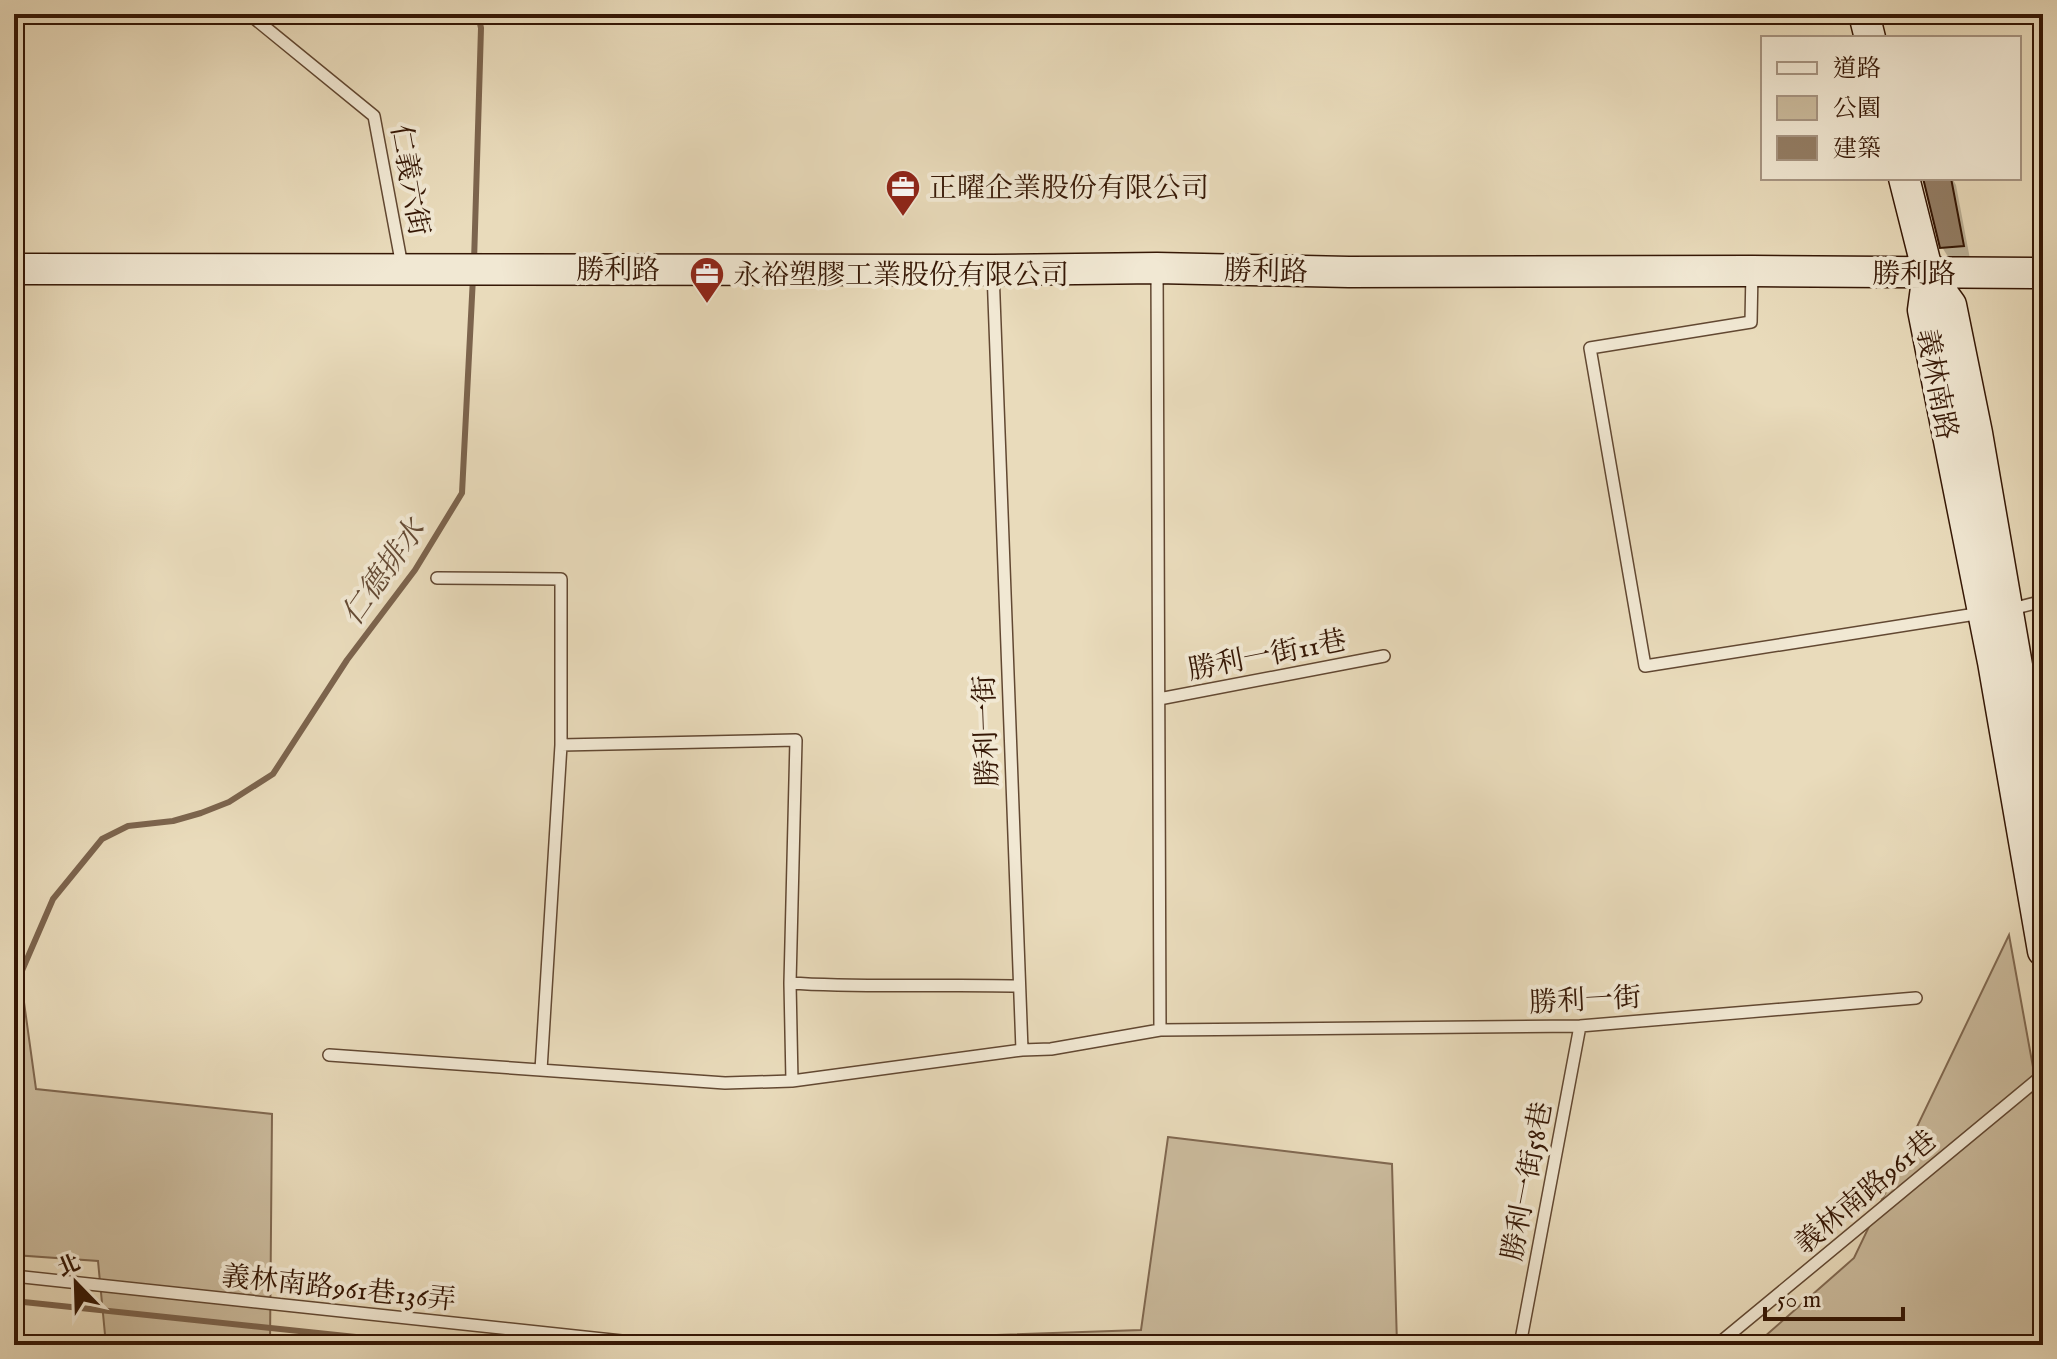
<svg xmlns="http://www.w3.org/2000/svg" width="2057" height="1359" viewBox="0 0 2057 1359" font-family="'IM FELL English','Noto Serif TC',serif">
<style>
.green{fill:#caba9c;stroke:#806850;stroke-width:2}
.shadow{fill:#0003}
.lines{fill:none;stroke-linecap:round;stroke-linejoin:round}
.stream{stroke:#7c644d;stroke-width:6}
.building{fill:#937d64;stroke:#351705;stroke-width:2}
.lane-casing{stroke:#624832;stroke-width:14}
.secondary-casing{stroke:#351705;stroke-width:33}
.lane{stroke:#f1e8d3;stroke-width:11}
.secondary{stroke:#f1e8d3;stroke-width:30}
.labels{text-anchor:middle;stroke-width:8;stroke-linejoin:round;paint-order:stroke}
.street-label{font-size:28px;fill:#351705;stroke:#f1e8d3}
.poi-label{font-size:28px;fill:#351705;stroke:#f1e8d3;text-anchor:start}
.water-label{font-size:30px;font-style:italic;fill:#654b35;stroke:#f1e8d3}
</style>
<rect width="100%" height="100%" fill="#e9dbbb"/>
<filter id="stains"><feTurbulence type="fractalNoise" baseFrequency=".0025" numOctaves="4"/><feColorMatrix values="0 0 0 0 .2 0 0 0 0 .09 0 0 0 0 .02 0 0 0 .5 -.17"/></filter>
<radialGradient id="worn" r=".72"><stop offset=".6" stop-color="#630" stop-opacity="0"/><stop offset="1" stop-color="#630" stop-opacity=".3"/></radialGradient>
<path class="green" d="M 14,930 L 36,1089 L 272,1114 L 270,1345 L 106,1345 L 98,1261 L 14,1255 Z
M 2009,935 L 2043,1122 L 2043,1345 L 1755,1345 L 1854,1258 Z
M 1168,1137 L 1392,1164 L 1397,1345 L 706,1345 L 1141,1330 Z"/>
<path class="shadow" d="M 1925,178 L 1952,178 L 1956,185 L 1970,259 L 1950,260 L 1942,247 Z"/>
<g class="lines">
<path class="stream" d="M 474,262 L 481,28 L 478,14
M 14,989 L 53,899 L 102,839 L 128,826 L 173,821 L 201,813 L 229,802 L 273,774 L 347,660 L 415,570 L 462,493 L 473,277
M 14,1301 L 432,1345"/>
</g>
<path class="building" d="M 1923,178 L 1951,178 L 1964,246 L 1940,248 Z"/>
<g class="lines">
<g class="lane-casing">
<path id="lane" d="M 249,14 L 374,116 L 402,266
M 1157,268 L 1160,1030
M 993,271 L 1022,1050 L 1051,1049 L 1160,1030 L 1580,1026 L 1916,998
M 1752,271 L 1751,322 L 1590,348 L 1645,666 L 1982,613
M 437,578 L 561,579 L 561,745 L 541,1070
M 2008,610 L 2043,601
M 1159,699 L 1384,656
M 561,745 L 796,740 L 790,983 L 792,1081
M 790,983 C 865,988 942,984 1018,986
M 329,1055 L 725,1083 L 792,1081 L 1022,1050
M 14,1276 L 659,1345
M 1520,1345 L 1580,1026
M 1717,1345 L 2043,1075"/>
</g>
<g class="secondary-casing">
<path id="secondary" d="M 1864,14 L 1870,38
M 1904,178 L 1928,273 L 1951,305 L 1977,433 L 2043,816
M 14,269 L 993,270 L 1157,268 L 1349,272 L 1752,271 L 2043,273
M 1928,273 L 1923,310 L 1993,662 L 2043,951"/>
</g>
<use href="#lane" class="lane"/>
<use href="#secondary" class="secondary"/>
</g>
<defs>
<g id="office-pin" transform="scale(1.8)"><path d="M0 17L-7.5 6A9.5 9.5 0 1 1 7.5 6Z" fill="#8f2418" stroke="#f1e8d3"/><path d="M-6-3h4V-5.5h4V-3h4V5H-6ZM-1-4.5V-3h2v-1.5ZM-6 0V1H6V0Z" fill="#fff"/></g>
</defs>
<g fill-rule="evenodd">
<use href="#office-pin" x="903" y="187"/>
<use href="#office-pin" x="707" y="274"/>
</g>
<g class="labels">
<g class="street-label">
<text transform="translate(411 180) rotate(80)" y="10">仁義六街</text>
<text x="618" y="279">勝利路</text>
<text transform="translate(1266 270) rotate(1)" y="10">勝利路</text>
<text x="1914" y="283">勝利路</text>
<text transform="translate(1938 384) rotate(79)" y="10">義林南路</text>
<text transform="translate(1267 654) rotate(-11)" y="10">勝利一街11巷</text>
<text transform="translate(985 731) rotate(-92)" y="10">勝利一街</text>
<text transform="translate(1585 999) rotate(-3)" y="10">勝利一街</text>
<text transform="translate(1526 1181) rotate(-79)" y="10">勝利一街58巷</text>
<text transform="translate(1865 1191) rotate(-40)" y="10">義林南路961巷</text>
<text transform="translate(339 1287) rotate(6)" y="10">義林南路961巷136弄</text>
</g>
<g class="poi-label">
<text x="929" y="197">正曜企業股份有限公司</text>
<text x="733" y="284">永裕塑膠工業股份有限公司</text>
</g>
<g class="water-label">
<text transform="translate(383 572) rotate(-55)" y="10">仁德排水</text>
</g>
</g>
<rect width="2057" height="1359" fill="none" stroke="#e9dbbb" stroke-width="48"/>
<rect x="16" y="16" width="2025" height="1327" fill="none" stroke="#351705" stroke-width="4"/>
<rect x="24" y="24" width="2009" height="1311" fill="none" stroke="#351705" stroke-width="2"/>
<rect x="1761" y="36" width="260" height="144" fill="#f1e8d3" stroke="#a69481" stroke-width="2"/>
<rect x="1777" y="62" width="40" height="12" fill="#f1e8d3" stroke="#a69481" stroke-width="2"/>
<text x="1833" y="76" font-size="24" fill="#351705">道路</text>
<rect x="1777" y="96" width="40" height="24" fill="#caba9c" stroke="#a69481" stroke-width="2"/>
<text x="1833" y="116" font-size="24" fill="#351705">公園</text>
<rect x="1777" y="136" width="40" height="24" fill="#937d64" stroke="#a69481" stroke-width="2"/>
<text x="1833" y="156" font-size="24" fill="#351705">建築</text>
<g transform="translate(76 1283) rotate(337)" stroke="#f1e8d3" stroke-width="6" paint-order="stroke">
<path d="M0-6L14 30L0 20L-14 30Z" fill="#351705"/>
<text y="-12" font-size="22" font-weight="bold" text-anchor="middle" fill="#351705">北</text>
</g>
<path d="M1765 1307v12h138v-12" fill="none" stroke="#351705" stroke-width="4"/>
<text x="1777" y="1307" font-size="24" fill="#351705" stroke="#f1e8d3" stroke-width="6" paint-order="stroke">50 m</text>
<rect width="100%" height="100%" filter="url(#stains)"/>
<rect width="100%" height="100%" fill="url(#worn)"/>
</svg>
